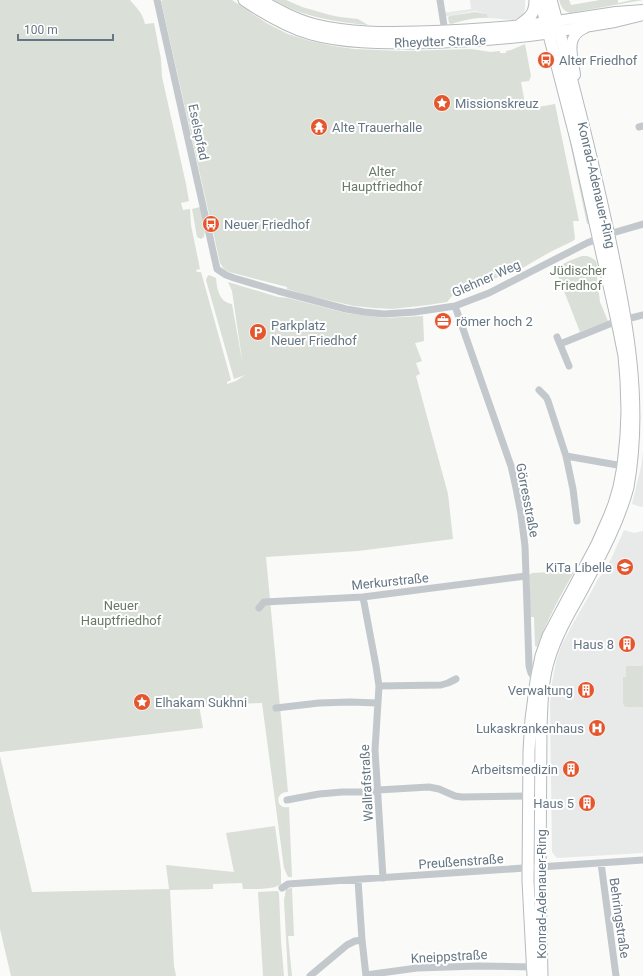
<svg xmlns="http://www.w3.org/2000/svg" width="643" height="976" viewBox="0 0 643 976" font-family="Roboto,sans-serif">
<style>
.built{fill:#e8e9e9}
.green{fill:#dadfd7}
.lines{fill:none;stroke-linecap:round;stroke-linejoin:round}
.secondary-casing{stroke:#b3babf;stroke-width:12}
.primary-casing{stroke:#b5babe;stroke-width:13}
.minor{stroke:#c3c8cc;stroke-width:7}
.secondary{stroke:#fff;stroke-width:10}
.primary{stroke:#fff;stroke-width:11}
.labels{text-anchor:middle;stroke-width:4;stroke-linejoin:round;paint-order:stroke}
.street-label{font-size:13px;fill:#657683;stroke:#fff}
.poi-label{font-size:13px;fill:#657683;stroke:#fff;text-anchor:start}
.park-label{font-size:13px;fill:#687a64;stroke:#fff}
</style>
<rect width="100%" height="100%" fill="#fafaf8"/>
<path class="built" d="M 470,0 L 525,0 L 525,9 L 524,13 L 524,15 L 521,18 L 513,20 L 488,18 L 487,14 L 475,11 L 443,17 L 442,13 L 471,9 Z
M 643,451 L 643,506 L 641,507 L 632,504 L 641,467 Z
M 624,530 L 634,533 L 643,531 L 643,853 L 557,858 L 552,852 L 550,704 L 552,683 L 556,661 L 562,644 L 575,620 L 590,594 L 598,579 L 602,574 L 611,559 Z"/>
<path class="green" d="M 0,0 L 130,0 C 137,8 143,14 145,24 L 154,23 L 161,59 L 162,77 L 186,184 L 189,201 L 181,203 L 183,210 L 190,209 L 191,225 L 200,269 L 196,270 L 197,272 L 201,272 L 231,380 L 227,382 L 227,384 L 236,381 L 245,375 L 234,379 L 206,280 L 207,277 L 209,275 L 216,278 C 217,289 219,302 232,304 L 243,366 L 232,291 L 228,282 L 278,297 L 288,298 L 346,313 L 384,318 L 423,316 L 424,341 L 415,343 L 422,361 L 416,363 L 420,374 L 416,376 L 448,494 L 453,539 L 358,551 L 266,557 L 288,792 C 275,791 275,810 289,807 L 292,877 L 288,877 L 284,868 L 262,703 L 199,705 L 203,728 L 0,752 Z
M 163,0 L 232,0 L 268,24 L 288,34 L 310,41 L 333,46 L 354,49 L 403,51 L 471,49 L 491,52 L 500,51 L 500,53 L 506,53 L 506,51 L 511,50 L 525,44 L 531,76 L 529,81 L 521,82 L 526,109 L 555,104 L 579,221 L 573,221 L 575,239 L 573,241 L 550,252 L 514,273 L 501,276 L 452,296 L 447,302 L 428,305 L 392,309 L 374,308 L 354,306 L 306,295 L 287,289 L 287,287 L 229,272 L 224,269 L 220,263 L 212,227 L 213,227 L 212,222 L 211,223 L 161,1 Z
M 274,0 L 286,0 L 302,7 L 330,15 L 340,17 L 358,19 L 368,25 C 335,22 303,17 274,0 Z
M 559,0 L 569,0 L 571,5 L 600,0 L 618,0 L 618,3 L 632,0 L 643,0 L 570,13 C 563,11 561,6 559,0 Z
M 475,12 L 487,14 L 488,18 C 475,17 463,21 451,24 L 449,23 L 448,18 L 449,16 Z
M 561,100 L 591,222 L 587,224 Z
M 200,207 L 205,229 L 204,237 L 201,239 L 197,237 L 192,209 Z
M 582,256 L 587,256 L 592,258 L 596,261 L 598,269 L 597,278 L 600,302 L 608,321 L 580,332 L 555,268 L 571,260 Z
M 567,571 L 574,572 C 560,596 547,620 537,647 L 535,646 L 534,617 L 530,617 L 529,575 L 532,573 Z
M 626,666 L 643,666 L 643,707 L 627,707 L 624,706 L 624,704 L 623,703 L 623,677 L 626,677 Z
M 0,756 L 32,892 L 169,889 L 166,865 L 234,872 L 226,833 L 275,826 L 281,871 L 281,884 C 274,890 252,889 243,889 L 242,883 L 213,884 L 213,889 L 170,890 L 174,966 L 176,976 L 11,976 L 0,929 Z
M 292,888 L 294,936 L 288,936 L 292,976 L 288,976 L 284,900 L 286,889 Z
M 278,891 L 279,894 L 281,941 L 284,976 L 263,976 L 258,892 Z"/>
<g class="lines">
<g class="secondary-casing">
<path id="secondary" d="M 557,21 L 616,12 L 643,10
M 560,31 L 615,22 L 643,15
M 575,75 C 573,58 564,36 585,28"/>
</g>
<g class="primary-casing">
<path id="primary" d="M 244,0 C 265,14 287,27 311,34 C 344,43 380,43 413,43 C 461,42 508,39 555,32
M 260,0 C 278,10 296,20 316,25 C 349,33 385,33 419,32 C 464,31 508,28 553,22
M 518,26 C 529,18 535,15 535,0
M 533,976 L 528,881 L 529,751 L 531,719 L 536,681 L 541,656 L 548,636 L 597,544 L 609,517 L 614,504 L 619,487 L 623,466 L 626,436 L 627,411 L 626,380 L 624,356 L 617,321 L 577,143 L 540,0
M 542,976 L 540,881 L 541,727 C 542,704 542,681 549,659 C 556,636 568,615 580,594 C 598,560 618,525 628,487 C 643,403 627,319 609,236 C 598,185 586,135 573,85 C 566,56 559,28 551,0"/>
</g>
<path class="minor" d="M 157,0 L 217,269 L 226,275 L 234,278 L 278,291 L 346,309 L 364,312 L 384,314 L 415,312 L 455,306 L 489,293 L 587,243 L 609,234 L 643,224
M 440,0 L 445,32
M 639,127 L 643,126
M 455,306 L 511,466 L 516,488 L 521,514 L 525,546 L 529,666 L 531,673 L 536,681
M 627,319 L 643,315
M 557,337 L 569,366
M 560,344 L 617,321
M 539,390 L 546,397 L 548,401 L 566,456 L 573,489 L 577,521
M 566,456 L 623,466
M 363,597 L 376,666 L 379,686 L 375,750 L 383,878
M 259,608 L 264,602 L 363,597 L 526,576
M 379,686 L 441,685 L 448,683 L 456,679
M 276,708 L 319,703 L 350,702 L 378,703
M 378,790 L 429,787 L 439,789 L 455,796 L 462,797 L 529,796
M 287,800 L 319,794 L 342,792 L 378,792
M 601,863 L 616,976
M 358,880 L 362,940 L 366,976
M 282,888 L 288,884 L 643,860
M 366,975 L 417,968 L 478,966 L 533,967
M 310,976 L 347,945 L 355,941 L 362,940"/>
<use href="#secondary" class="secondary"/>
<use href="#primary" class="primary"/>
</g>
<defs>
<g id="bus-disc" transform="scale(0.9)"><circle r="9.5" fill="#e4572e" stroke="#fff"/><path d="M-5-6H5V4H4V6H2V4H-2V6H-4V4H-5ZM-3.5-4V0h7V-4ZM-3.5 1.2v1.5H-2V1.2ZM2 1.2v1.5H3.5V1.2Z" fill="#fff"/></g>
<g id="sight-disc" transform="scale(0.9)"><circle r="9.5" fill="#e4572e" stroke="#fff"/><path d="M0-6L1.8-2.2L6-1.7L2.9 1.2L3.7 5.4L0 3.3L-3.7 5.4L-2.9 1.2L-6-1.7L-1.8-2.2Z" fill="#fff"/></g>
<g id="temple-disc" transform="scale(0.9)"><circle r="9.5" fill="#e4572e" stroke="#fff"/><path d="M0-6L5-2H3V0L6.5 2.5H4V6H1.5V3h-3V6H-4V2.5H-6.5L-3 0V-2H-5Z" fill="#fff"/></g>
<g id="office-disc" transform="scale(0.9)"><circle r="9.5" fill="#e4572e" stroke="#fff"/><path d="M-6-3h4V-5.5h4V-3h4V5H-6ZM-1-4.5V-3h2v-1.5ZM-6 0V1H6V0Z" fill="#fff"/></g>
<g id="parking-disc" transform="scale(0.9)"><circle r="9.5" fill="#e4572e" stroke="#fff"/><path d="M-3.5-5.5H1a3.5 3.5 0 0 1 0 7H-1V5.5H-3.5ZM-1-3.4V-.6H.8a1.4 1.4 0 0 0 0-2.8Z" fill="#fff"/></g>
<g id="school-disc" transform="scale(0.9)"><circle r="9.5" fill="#e4572e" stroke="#fff"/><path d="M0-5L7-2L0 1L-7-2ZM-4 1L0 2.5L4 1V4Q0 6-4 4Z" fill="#fff"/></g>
<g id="building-disc" transform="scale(0.9)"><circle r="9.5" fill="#e4572e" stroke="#fff"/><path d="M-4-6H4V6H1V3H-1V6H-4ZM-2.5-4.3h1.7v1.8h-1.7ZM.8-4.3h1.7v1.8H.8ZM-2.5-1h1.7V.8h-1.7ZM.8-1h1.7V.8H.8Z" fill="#fff"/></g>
<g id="hospital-disc" transform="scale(0.9)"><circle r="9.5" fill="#e4572e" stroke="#fff"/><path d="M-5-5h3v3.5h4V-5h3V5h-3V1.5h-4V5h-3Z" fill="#fff"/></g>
</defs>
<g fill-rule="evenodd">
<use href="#bus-disc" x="546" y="60"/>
<use href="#sight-disc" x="442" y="103"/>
<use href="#temple-disc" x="319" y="127"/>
<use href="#bus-disc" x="211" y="224"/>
<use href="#office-disc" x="443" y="321"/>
<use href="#parking-disc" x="258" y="332"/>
<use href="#school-disc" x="625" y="567"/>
<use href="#building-disc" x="627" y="644"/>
<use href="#building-disc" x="586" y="690"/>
<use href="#sight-disc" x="142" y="702"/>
<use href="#hospital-disc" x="597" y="728"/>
<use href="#building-disc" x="571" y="769"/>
<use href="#building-disc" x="587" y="803"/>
</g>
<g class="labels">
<g class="street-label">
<text transform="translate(440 41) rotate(-2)" y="5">Rheydter Straße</text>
<text transform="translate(199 132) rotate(78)" y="5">Eselspfad</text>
<text transform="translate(597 185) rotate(77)" y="5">Konrad-Adenauer-Ring</text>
<text transform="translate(486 278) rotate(-24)" y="5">Glehner Weg</text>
<text transform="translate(528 500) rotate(79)" y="5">Görresstraße</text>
<text transform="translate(390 581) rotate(-6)" y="5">Merkurstraße</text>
<text transform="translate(366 783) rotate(-93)" y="5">Wallrafstraße</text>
<text transform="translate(461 861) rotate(-4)" y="5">Preußenstraße</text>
<text transform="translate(541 894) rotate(-90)" y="5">Konrad-Adenauer-Ring</text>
<text transform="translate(620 918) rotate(82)" y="5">Behringstraße</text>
<text transform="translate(449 956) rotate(-3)" y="5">Kneippstraße</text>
</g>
<g class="poi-label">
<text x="559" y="65">Alter Friedhof</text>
<text x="455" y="108">Missionskreuz</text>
<text x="332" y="132">Alte Trauerhalle</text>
<text x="224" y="229">Neuer Friedhof</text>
<text x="456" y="326">römer hoch 2</text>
<text x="271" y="330">Parkplatz<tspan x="271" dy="15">Neuer Friedhof</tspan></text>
<text x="612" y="572" text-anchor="end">KiTa Libelle</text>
<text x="614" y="649" text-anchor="end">Haus 8</text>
<text x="573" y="695" text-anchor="end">Verwaltung</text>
<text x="155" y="707">Elhakam Sukhni</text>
<text x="584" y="733" text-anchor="end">Lukaskrankenhaus</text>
<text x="558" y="774" text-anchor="end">Arbeitsmedizin</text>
<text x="574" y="808" text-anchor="end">Haus 5</text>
</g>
<g class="park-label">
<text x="382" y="176">Alter<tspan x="382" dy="15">Hauptfriedhof</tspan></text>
<text x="578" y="275">Jüdischer<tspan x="578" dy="15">Friedhof</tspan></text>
<text x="121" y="610">Neuer<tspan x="121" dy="15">Hauptfriedhof</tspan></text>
</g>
</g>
<path d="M18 34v6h95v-6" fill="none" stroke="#657683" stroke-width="2"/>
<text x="24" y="34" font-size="12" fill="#657683" stroke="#ffffff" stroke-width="3" paint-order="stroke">100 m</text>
</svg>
